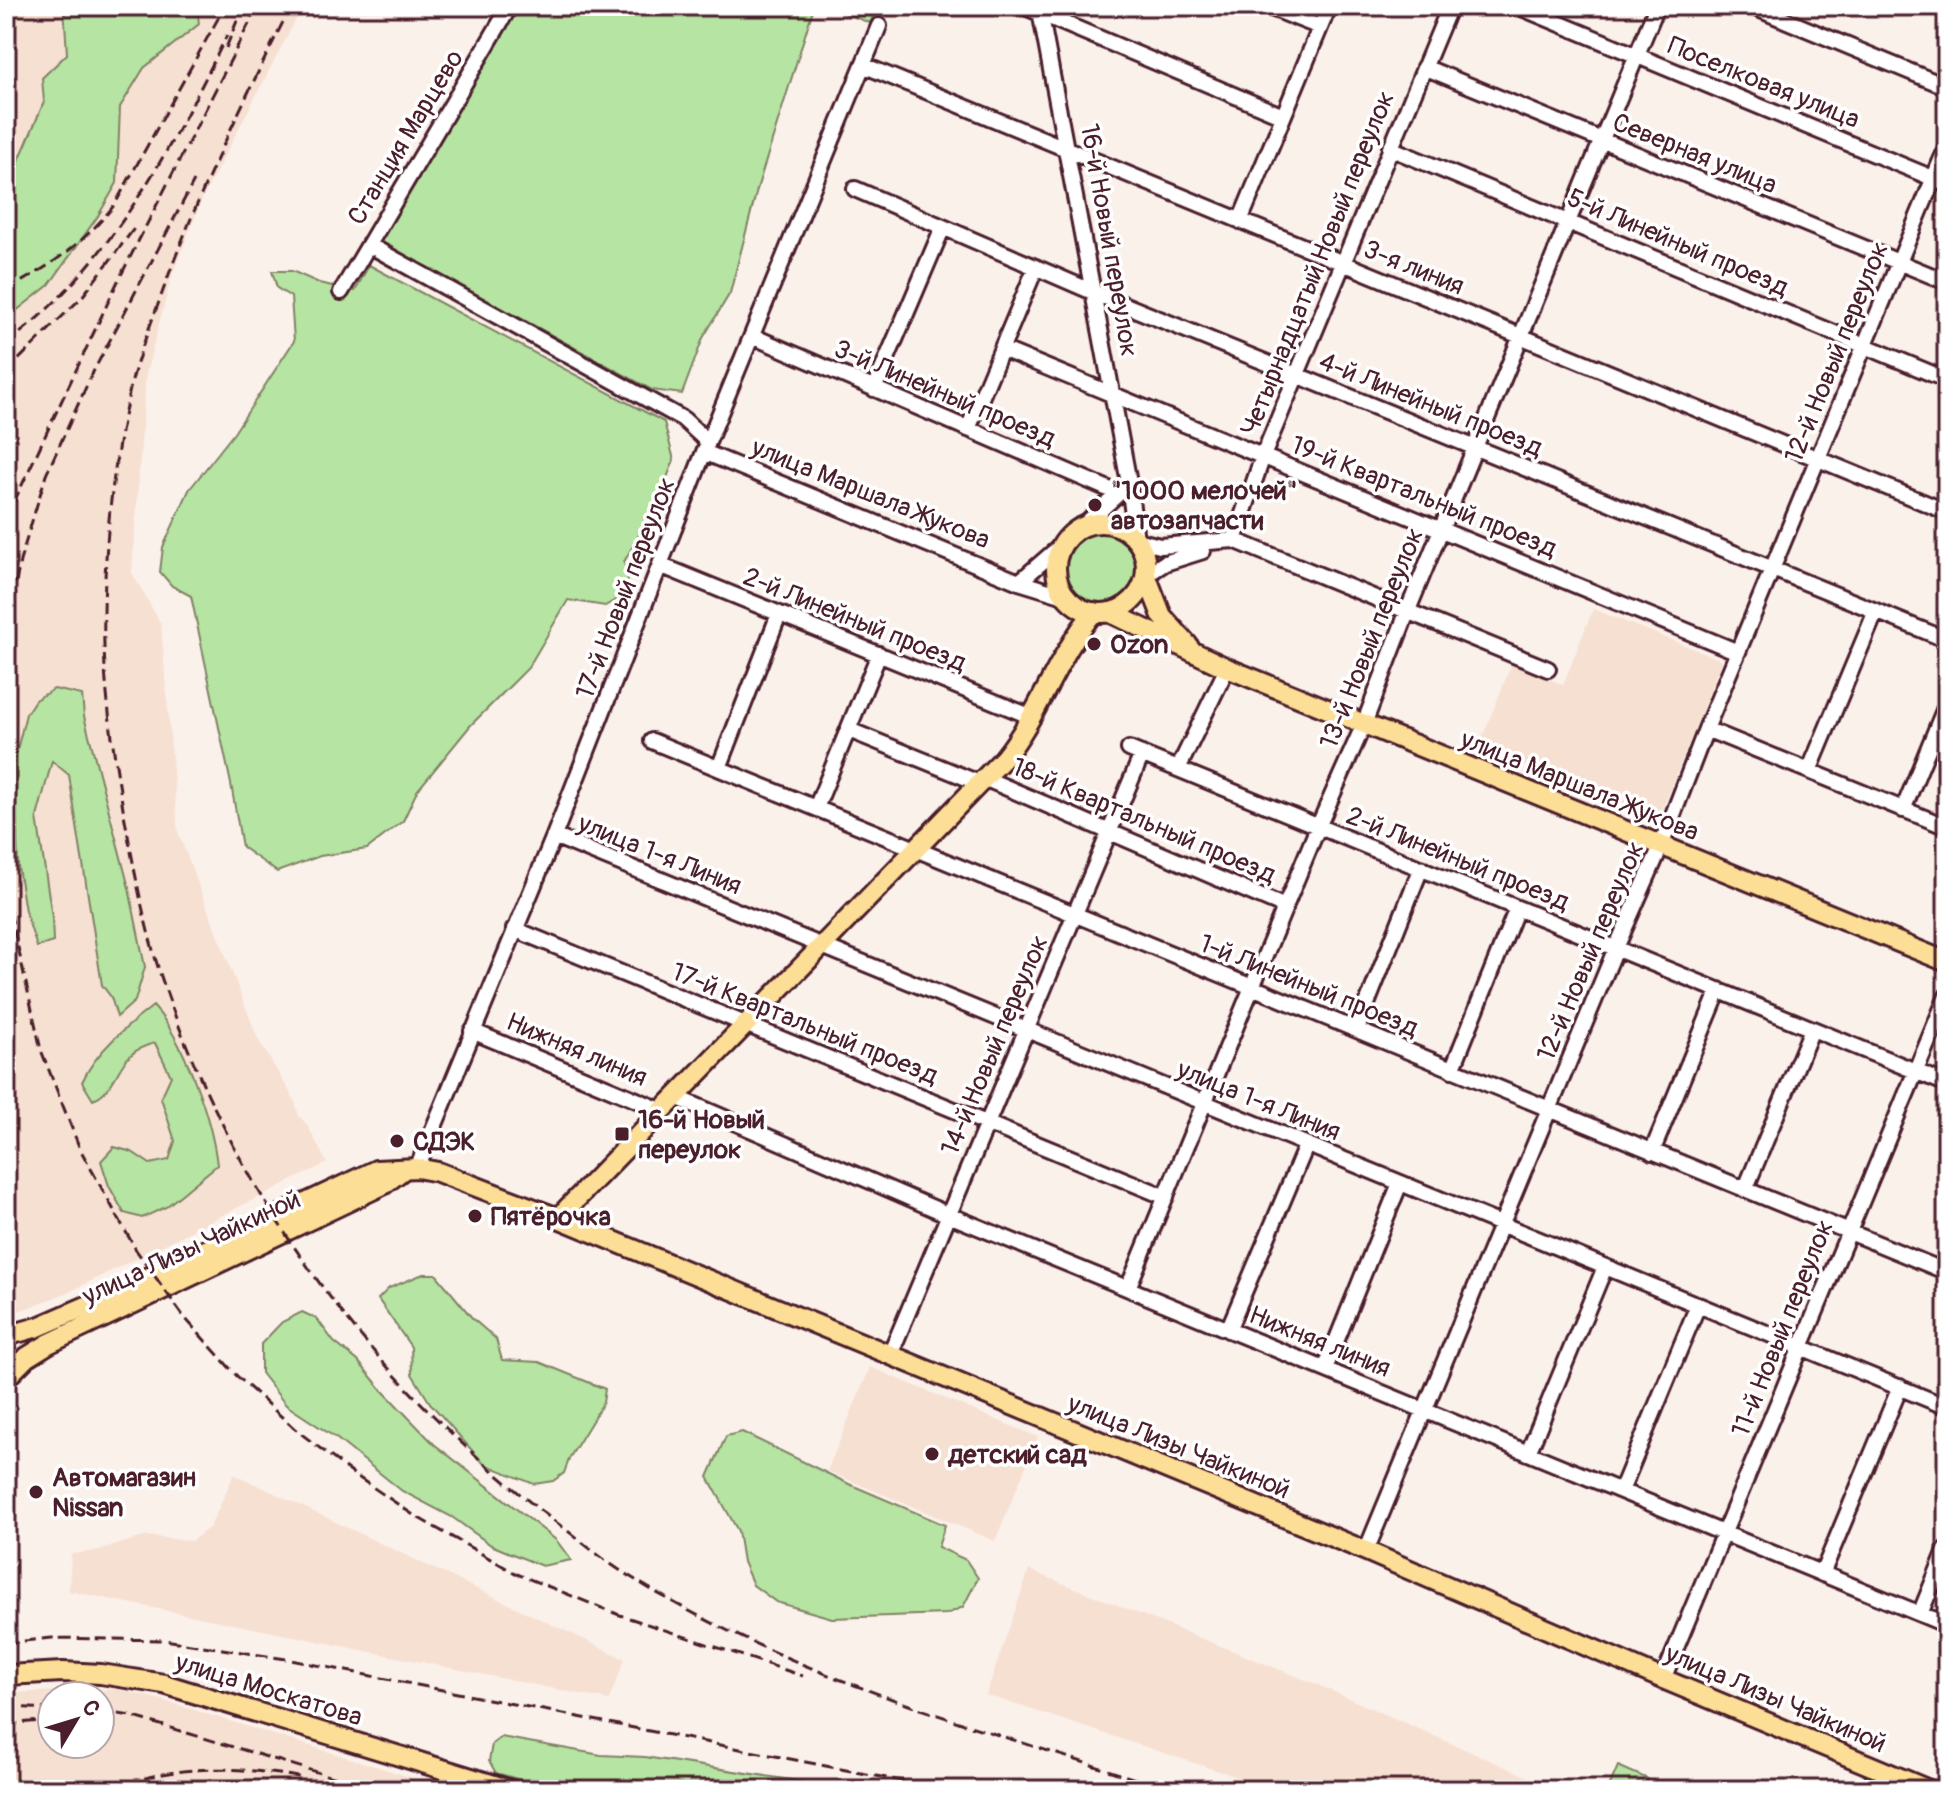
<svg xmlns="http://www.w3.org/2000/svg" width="1953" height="1796" viewBox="0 0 1953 1796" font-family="Pangolin,sans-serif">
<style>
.built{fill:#f6e0d2;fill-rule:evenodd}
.green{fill:#b6e4a2;stroke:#808266;stroke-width:2}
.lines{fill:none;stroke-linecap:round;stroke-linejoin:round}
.minor-casing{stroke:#4a1f2b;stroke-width:20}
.major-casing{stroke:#4a1f2b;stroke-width:24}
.minor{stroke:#fff;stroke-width:14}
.major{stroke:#fdde96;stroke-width:18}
.rail{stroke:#4a1f2b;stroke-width:3;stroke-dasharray:12 6;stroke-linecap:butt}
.poi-dot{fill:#4a1f2b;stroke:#fff;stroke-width:3}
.labels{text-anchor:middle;stroke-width:7;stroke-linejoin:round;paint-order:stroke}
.street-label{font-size:26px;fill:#4a1f2b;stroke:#fff}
.poi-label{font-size:26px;font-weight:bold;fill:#4a1f2b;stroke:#fff;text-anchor:start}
</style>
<rect width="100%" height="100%" fill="#fbf1eb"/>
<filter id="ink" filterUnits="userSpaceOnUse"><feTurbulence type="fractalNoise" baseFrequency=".0125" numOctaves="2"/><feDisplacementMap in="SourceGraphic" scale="16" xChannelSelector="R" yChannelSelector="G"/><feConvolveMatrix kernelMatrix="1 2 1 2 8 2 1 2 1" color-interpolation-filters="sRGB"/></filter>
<g filter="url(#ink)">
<path class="built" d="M 6,6 L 303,6 L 203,197 L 172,275 L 146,374 L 132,573 L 161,624 L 178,832 L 258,1039 L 294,1099 L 299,1116 L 306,1123 L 327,1163 L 69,1292 L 6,1316 Z
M 1593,609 L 1722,660 L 1659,818 L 1478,748 L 1512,663 L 1563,685 Z
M 870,1367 L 1038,1437 L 995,1541 L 827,1471 Z
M 234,1474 L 625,1659 L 609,1700 L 69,1591 L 71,1554 L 95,1551 L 147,1536 L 191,1541 L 210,1527 Z
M 1029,1570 L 1316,1684 L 1558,1790 L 1277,1790 L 986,1695 Z
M 118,1689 L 162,1700 L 452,1790 L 6,1790 L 6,1693 ZM 52,1696 L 100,1696 L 100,1744 L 52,1744 Z"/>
<path class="green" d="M 64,6 L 197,6 L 199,24 L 144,68 L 120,107 L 117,183 L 98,216 L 49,285 L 6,319 L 6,191 L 44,102 L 42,78 L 67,54 Z
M 517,6 L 814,6 L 758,186 L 730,293 L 703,338 L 682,394 L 652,390 L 379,241 Z
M 826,6 L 878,6 L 870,23 Z
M 369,265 L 664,422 L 674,460 L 657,503 L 624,562 L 628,578 L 624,595 L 605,606 L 568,600 L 528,668 L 470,726 L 417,791 L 403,821 L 367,849 L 320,856 L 277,872 L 242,847 L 231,784 L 191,596 L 172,586 L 160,572 L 163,547 L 189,490 L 234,433 L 294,341 L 291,297 L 277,288 L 272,271 L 292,271 L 319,283 L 355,291 Z
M1063 567a38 38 0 1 1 76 0a38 38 0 1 1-76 0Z
M 54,689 L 82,695 L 84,716 L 129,888 L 145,967 L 135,1001 L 117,1017 L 111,997 L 102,985 L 69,775 L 52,761 L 37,817 L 52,917 L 53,942 L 37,947 L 25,911 L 18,867 L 14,762 L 26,714 L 35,700 Z
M 153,1006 C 184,1039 212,1120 217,1165 L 166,1207 L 142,1218 L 124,1213 L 109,1186 L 101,1161 L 114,1147 L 132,1152 L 150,1164 L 169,1160 L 175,1141 L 161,1098 L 171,1076 L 155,1043 C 113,1053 124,1084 93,1100 L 82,1082 C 96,1051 126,1027 153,1006 Z
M 423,1274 L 436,1274 L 473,1319 L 496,1339 L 502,1360 L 539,1362 L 605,1389 L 603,1403 L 570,1457 L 564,1473 L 553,1481 L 534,1484 L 484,1464 L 430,1403 L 412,1374 L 411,1347 L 378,1299 L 389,1288 Z
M 302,1312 L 317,1319 L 334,1342 L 358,1361 L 382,1390 L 434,1444 L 556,1540 L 571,1560 L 542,1566 L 510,1553 L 491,1545 L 452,1517 L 402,1491 L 336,1438 L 286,1405 L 261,1373 L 261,1344 L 282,1322 Z
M 742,1432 L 849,1484 L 945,1525 L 938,1547 L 966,1560 L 978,1578 L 963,1607 L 947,1614 L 832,1618 L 776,1602 L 753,1585 L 743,1562 L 738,1531 L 708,1477 L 726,1436 Z
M 501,1737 L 601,1755 L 645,1757 L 855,1790 L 558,1790 L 496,1773 L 489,1761 L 492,1744 Z
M 1618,1766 L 1648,1779 L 1644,1790 L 1617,1790 L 1609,1787 Z"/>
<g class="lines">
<g class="minor-casing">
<path id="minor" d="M 1023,6 L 1283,116
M 1039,6 L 1129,483 L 1136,540 L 1160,546 L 1234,540 L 1548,669
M 1266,6 L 1320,27
M 1517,6 L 1947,184
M 1751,6 L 1947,87
M 863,65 L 1947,512
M 1424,67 L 1947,282
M 1390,148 L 1947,380
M 855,189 L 1093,292 L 1947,640
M 1240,221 L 1329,6
M 369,245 L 683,419 L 708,442
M 341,292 L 510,6
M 752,336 L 1113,491 L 1113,498
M 1002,349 L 1738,652
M 874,389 L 943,227
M 968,429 L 1036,267
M 704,452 L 1019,582 L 1068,597
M 1082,527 L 1120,492
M 1234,540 L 1263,456 L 1450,6
M 660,565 L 1032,717
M 1146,575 L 1165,563 L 1203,551
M 1019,582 L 1064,543
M 1706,729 L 1947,827
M 849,730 L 979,783
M 652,741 L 1947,1272
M 1129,749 L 1947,1084
M 719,768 L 779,614
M 1178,769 L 1227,668
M 1809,771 L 1876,611
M 984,778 L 1285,907
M 816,808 L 879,654
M 1903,810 L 1947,703
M 554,836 L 1947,1407
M 514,929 L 1166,1197
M 1357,1029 L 1421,868
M 472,1031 L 663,1111
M 1452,1070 L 1517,908
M 676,1097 L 949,1215 L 1947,1625
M 1652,1152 L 1719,990
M 417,1168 L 554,836 L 704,452 L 879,26
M 1745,1190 L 1812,1029
M 1128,1288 L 1318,827 L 1364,724 L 1408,610 L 1657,6
M 1228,1330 L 1306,1146
M 890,1355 L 1142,754
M 1325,1369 L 1400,1183
M 1528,1453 L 1605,1267
M 1621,1491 L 1698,1305
M 1366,1551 L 1616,948 L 1661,846 L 1706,729 L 1947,146
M 1822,1574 L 1900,1387
M 1920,1614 L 1947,1548
M 1663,1679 L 1947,996"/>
</g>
<g class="major-casing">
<path id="major" d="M1056 568a45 45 0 1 1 90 0a45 45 0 1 1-90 0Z
M 1146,575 L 1162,616 L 1188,645
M 1109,612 L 1227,668 L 1947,962
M 558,1218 L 1004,758 C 1040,713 1057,656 1094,612
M 6,1336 L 38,1327 L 91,1304 L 376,1170 L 417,1168 L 438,1172 L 558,1218 L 1366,1551 L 1663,1679 L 1929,1790
M 6,1378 L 27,1357 L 48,1344 L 383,1185 L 403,1170
M 6,1675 L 63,1672 L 101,1674 L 164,1684 L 511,1790"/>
</g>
<use href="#minor" class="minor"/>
<use href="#major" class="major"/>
<path class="rail" d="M 291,6 C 243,102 196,197 160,299 C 149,329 137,358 130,389 C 113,461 105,539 104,613 C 102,680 113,749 124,814 C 135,873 145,932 165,988 C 240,1205 378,1389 561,1526 C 580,1540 598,1556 618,1569 C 785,1677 982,1728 1169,1790
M 226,48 L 243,6
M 6,290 C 48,268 86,242 115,204 L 225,6
M 6,344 C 111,265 170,150 227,35
M 6,372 L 82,297 L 136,226
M 6,519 L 118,281 L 258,6
M 6,636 L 20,561 L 46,475 L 91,376 L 194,181
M 6,894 L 41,1050 L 80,1149 L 136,1250 L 184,1317 L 237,1376 L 295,1429 L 352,1473 L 415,1516 L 517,1574 L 617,1614 L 803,1676
M 6,1643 L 52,1638 L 165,1640 L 286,1659 L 947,1790
M 6,1707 L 52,1709
M 100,1711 L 131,1716 L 376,1790
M 6,1724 L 52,1720
M 110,1790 C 175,1763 236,1766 304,1778
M 165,1790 L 215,1779"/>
</g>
</g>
<g class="poi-dot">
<circle cx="1095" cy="505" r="8"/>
<circle cx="1094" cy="644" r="8"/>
<rect x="614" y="1126" width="16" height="16" rx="4"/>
<circle cx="397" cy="1141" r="8"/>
<circle cx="475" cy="1216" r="8"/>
<circle cx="932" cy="1454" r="8"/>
<circle cx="36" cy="1492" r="8"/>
</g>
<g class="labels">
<g class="street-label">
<text transform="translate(1764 82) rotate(22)" y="9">Поселковая улица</text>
<text transform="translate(405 137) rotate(-59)" y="9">Станция Марцево</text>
<text transform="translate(1695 153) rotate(22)" y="9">Северная улица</text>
<text transform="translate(1110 240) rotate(80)" y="9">16-й Новый переулок</text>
<text transform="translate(1678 242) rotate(23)" y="9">5-й Линейный проезд</text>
<text transform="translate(1317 263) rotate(-68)" y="9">Четырнадцатый Новый переулок</text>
<text transform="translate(1414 267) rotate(22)" y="9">3-я линия</text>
<text transform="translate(1836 352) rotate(-68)" y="9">12-й Новый переулок</text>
<text transform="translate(945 393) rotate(23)" y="9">3-й Линейный проезд</text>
<text transform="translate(1431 404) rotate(22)" y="9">4-й Линейный проезд</text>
<text transform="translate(871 493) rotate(22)" y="9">улица Маршала Жукова</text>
<text transform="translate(1424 496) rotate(22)" y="9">19-й Квартальный проезд</text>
<text transform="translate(625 588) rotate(-69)" y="9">17-й Новый переулок</text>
<text transform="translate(855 619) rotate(22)" y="9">2-й Линейный проезд</text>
<text transform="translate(1371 638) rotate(-68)" y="9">13-й Новый переулок</text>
<text transform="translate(1580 785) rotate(22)" y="9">улица Маршала Жукова</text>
<text transform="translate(1144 820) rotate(23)" y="9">18-й Квартальный проезд</text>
<text transform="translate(660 854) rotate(22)" y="9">улица 1-я Линия</text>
<text transform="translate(1458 858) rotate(22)" y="9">2-й Линейный проезд</text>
<text transform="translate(1590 951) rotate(-67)" y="9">12-й Новый переулок</text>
<text transform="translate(1309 985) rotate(22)" y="9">1-й Линейный проезд</text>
<text transform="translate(805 1023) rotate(22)" y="9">17-й Квартальный проезд</text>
<text transform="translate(994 1045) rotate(-67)" y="9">14-й Новый переулок</text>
<text transform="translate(577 1049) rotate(23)" y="9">Нижняя линия</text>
<text transform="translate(1259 1100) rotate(22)" y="9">улица 1-я Линия</text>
<text transform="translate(191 1247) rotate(-25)" y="9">улица Лизы Чайкиной</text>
<text transform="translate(1782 1328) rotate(-68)" y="9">11-й Новый переулок</text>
<text transform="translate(1320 1341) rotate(22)" y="9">Нижняя линия</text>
<text transform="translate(1179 1446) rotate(22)" y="9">улица Лизы Чайкиной</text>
<text transform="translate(269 1689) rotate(17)" y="9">улица Москатова</text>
<text transform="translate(1776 1698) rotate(23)" y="9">улица Лизы Чайкиной</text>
</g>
<g class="poi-label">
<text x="1111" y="499">"1000 мелочей"<tspan x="1111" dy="30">автозапчасти</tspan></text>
<text x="1110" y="653">Ozon</text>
<text x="638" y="1128">16-й Новый<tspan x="638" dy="30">переулок</tspan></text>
<text x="413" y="1150">СДЭК</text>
<text x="491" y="1225">Пятёрочка</text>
<text x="948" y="1463">детский сад</text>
<text x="52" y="1486">Автомагазин<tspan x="52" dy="30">Nissan</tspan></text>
</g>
</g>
<rect width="1953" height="1796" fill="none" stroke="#fff" stroke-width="32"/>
<rect x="16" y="16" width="1921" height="1764" fill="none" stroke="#4a1f2b" stroke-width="3" filter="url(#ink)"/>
<g transform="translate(76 1720) rotate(52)"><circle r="38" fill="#ffffff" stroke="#b7a5aa" stroke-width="2"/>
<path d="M0-6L14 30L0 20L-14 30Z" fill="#4a1f2b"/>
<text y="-12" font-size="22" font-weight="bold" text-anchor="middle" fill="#4a1f2b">С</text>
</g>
</svg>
